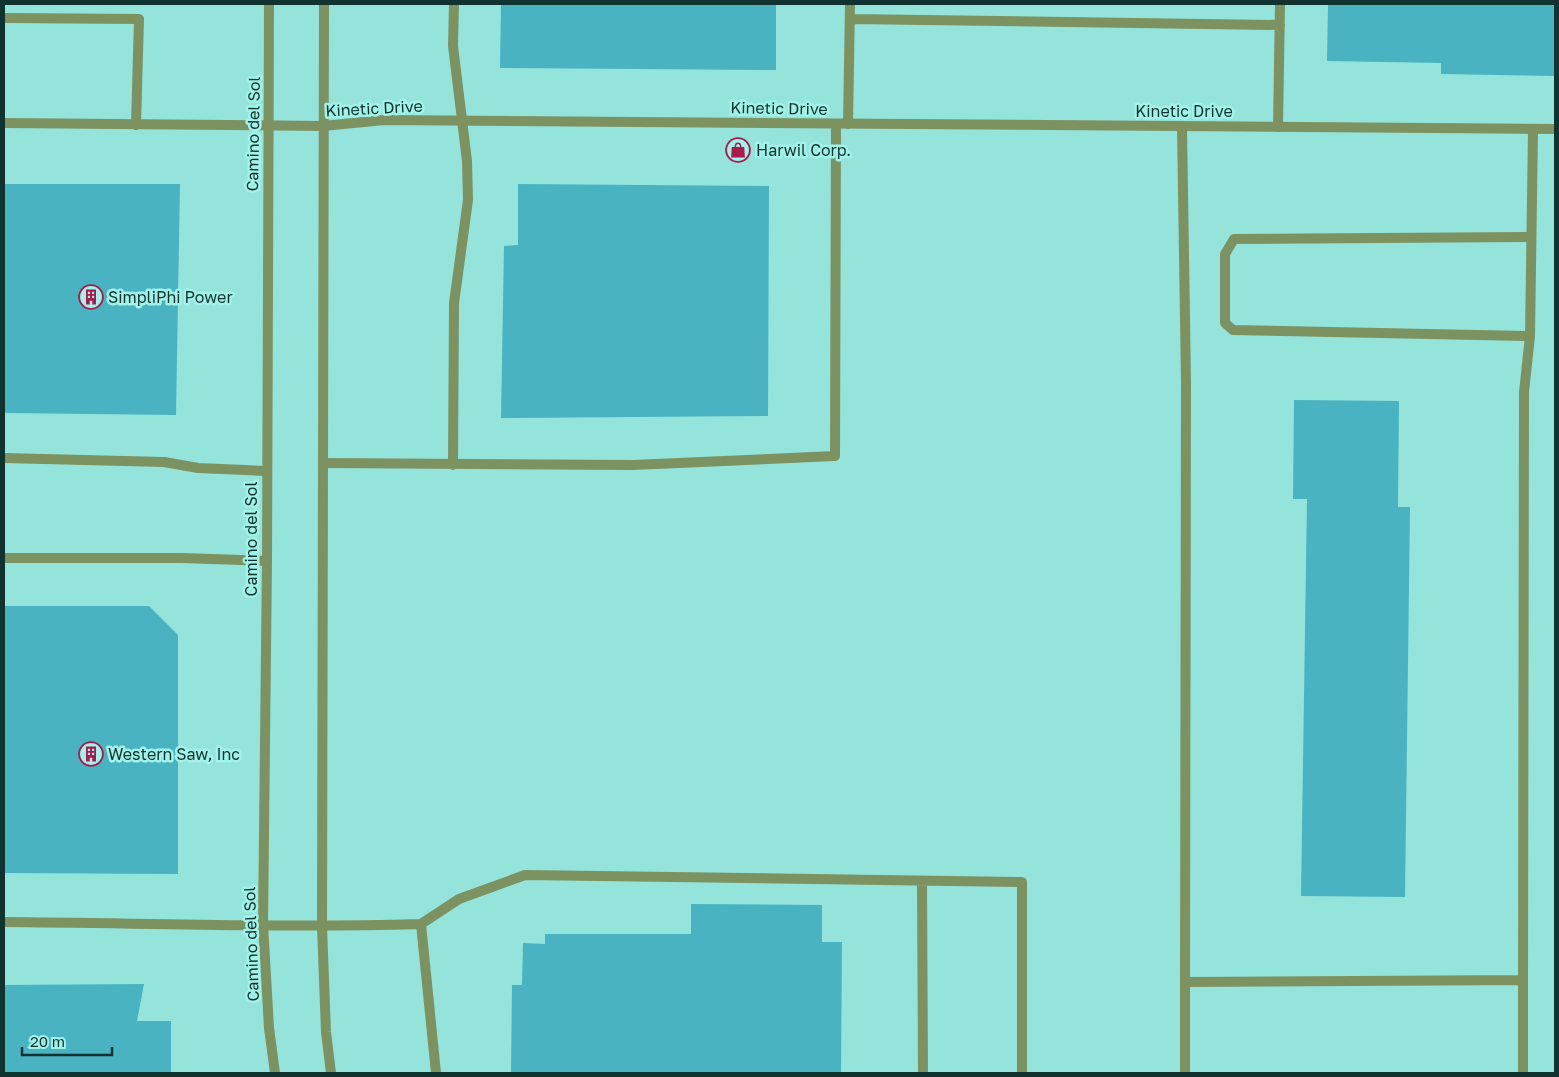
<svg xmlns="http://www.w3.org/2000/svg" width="1559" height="1077" viewBox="0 0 1559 1077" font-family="'Golos Text',sans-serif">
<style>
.building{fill:#49b3c1}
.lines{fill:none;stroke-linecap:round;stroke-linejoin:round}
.service{stroke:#7d9261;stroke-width:10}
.minor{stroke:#7d9261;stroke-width:10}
.tertiary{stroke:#7d9261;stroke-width:10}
.labels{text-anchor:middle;stroke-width:5;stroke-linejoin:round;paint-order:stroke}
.street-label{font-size:16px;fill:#113330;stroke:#a1f2e9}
.poi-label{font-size:16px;fill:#113330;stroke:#a1f2e9;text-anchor:start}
</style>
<rect width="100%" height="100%" fill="#94e4dc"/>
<path class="building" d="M 501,4 L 776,4 L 776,70 L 500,68 Z
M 1328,4 L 1555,4 L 1555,76 L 1441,74 L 1441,63 L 1327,61 Z
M 4,184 L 180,184 L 176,415 L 6,413 L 4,411 Z
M 518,184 L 769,186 L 768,416 L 501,418 L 504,246 L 518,245 Z
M 1294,400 L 1399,401 L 1398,507 L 1410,507 L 1405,897 L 1301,896 L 1307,499 L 1293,499 Z
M 4,606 L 149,606 L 178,635 L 178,874 L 4,873 Z
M 691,904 L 822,905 L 822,942 L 842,942 L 841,1073 L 511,1073 L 512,985 L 522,985 L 523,943 L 545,944 L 545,934 L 691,934 Z
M 144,984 L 137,1021 L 171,1021 L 171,1073 L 4,1073 L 4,985 Z"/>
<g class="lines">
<path class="service" d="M 4,18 L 139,19 L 136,125
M 850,19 L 1280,25
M 848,124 L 850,4
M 1182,126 L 1186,383 L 1185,982 L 1523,980 L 1524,392 L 1530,336 L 1533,129
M 1278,127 L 1280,4
M 1530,336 L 1233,330 L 1225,323 L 1225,254 L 1234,239 L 1531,237
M 4,458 L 164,462 L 198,468 L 266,471
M 323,463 L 633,465 L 835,456 L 836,124
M 453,465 L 454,303 L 468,200 L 467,161 L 453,46 L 454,4
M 4,558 L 181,558 L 267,561
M 922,881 L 923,1073
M 4,922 C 143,923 282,928 421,924 L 436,1073
M 421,924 L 459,899 L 525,875 L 1022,882 L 1022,1073
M 1523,980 L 1523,1073
M 1185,1073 L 1185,982"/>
<path class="minor" d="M 4,123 L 323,126 L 384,120 L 1555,129"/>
<path class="tertiary" d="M 269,4 L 267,561 L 263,924 L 269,1028 L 275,1073
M 324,4 L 322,927 L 326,1032 L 331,1073"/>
</g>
<defs>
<g id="shop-ring" transform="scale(1.25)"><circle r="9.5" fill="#a1f2e9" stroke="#ab194d" stroke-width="1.5"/><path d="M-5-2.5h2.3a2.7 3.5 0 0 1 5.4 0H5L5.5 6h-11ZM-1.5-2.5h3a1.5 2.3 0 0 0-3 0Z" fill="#ab194d"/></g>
<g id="building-ring" transform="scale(1.25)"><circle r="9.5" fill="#a1f2e9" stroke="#ab194d" stroke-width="1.5"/><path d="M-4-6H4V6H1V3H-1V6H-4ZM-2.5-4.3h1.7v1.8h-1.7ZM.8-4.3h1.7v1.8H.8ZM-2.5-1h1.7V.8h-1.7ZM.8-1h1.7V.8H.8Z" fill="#ab194d"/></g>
</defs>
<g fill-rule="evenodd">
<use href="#shop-ring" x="738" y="150"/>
<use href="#building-ring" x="91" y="297"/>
<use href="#building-ring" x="91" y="754"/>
</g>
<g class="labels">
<g class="street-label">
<text transform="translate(374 108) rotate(-3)" y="6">Kinetic Drive</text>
<text transform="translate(779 108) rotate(1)" y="6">Kinetic Drive</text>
<text x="1184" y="117">Kinetic Drive</text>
<text transform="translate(253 134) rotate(-89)" y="6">Camino del Sol</text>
<text transform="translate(251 539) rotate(-90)" y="6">Camino del Sol</text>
<text transform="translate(251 944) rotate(-92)" y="6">Camino del Sol</text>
</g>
<g class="poi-label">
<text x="756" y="156">Harwil Corp.</text>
<text x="108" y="303">SimpliPhi Power</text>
<text x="108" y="760">Western Saw, Inc</text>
</g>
</g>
<rect width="1559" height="1077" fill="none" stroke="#113330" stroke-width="10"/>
<path d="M22 1047v8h90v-8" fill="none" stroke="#113330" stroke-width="2.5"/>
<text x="30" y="1047" font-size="15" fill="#113330" stroke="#a1f2e9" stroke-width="4" paint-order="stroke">20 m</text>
</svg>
